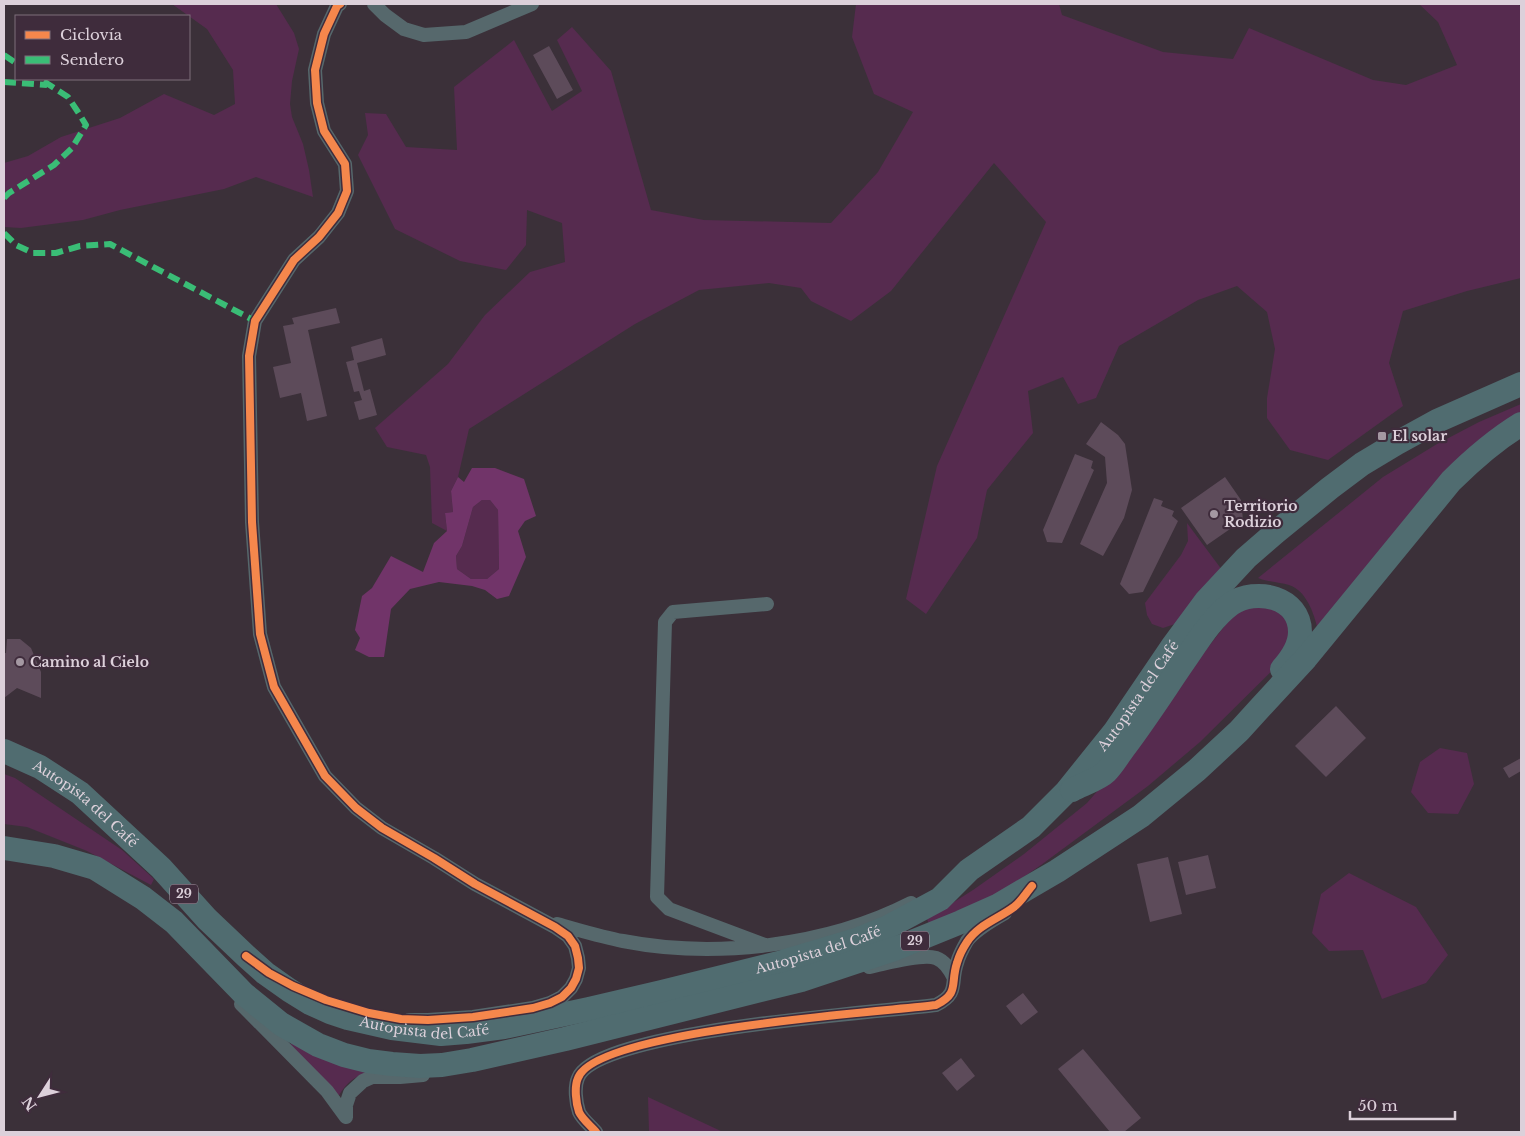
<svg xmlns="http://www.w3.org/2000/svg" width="1525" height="1136" viewBox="0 0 1525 1136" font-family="'Libre Baskerville',serif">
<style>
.green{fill:#562b4f}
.water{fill:#713469;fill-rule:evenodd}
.building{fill:#5d4b5a}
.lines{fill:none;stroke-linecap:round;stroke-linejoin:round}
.minor{stroke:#56686c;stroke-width:14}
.trunk{stroke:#506c70;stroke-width:24}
.quiet{stroke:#3abd76;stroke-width:6;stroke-dasharray:12 6;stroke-linecap:butt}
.cycleway-casing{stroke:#3f2c3c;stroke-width:11}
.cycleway{stroke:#f5874c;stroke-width:8}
.poi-dot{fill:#a498a2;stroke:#3f2c3c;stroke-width:2}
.labels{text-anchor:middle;stroke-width:4.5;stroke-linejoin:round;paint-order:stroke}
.shield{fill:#3f2c3c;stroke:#ad9fab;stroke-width:1}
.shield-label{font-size:12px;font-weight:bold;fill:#dcd0da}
.poi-label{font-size:14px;font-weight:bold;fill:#dcd0da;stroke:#3f2c3c;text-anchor:start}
.street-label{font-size:14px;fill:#dcd0da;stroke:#3f2c3c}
</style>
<rect width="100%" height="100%" fill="#3b3039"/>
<path class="green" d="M 172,4 L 276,4 L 294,33 L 299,49 L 292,81 L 290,104 L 292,117 L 303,144 L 309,170 L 313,197 L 256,177 L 224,189 L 120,210 L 83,220 L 21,228 L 4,227 L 4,163 L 28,156 L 61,137 L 120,118 L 164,94 L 214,115 L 235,104 L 233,70 L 207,29 Z
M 856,4 L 1059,4 L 1062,15 L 1163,52 L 1233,59 L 1249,28 L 1373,80 L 1406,85 L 1457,65 L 1438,22 L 1419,4 L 1518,4 L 1521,7 L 1521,278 L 1467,291 L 1403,311 L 1389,363 L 1403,406 L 1328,460 L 1290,450 L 1267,418 L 1267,398 L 1275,349 L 1267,312 L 1237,286 L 1198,300 L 1119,346 L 1096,398 L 1078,404 L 1063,377 L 1028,391 L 1033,433 L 987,490 L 977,538 L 926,614 L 906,599 L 937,466 L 1046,222 L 994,163 L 891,291 L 851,321 L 811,301 L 801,288 L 769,283 L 699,290 L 635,324 L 469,429 L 458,477 L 451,491 L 453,512 L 445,513 L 447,531 L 432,523 L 430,467 L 426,455 L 387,447 L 375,428 L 448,364 L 485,315 L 530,272 L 565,262 L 562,223 L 527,210 L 526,245 L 506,270 L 460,261 L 395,229 L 358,155 L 368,135 L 365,113 L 386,114 L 406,147 L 457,150 L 454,87 L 514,40 L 552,111 L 582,91 L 557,40 L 572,27 L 611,71 L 651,210 L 704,220 L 831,223 L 878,172 L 913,112 L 874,94 L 852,37 Z
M 1521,404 L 1521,418 L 1318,630 C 1314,614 1307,591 1289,585 C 1279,582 1268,582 1258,578 L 1383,477 L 1437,444 L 1479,422 Z
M 482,500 L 490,500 L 498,510 L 499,569 L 487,579 L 471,579 L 457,569 L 456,556 L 462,546 L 473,507 Z
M 1187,523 L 1225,574 L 1184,621 L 1163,628 L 1152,624 L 1147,615 L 1145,603 L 1181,555 L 1188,541 Z
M 1274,604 L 1292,628 L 1283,660 L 1200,742 L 1148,786 L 1041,865 L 990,900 L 931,929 L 927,919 L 973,890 L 1024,854 L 1087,803 L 1140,742 L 1195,664 L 1237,610 Z
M 1440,748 L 1467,753 L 1474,784 L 1458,814 L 1428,813 L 1411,792 L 1420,762 Z
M 4,774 L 15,778 L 122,850 L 154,879 L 151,885 L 87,851 L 27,827 L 4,824 Z
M 1349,873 L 1416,907 L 1448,955 L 1426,983 L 1382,999 L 1363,950 L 1329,951 L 1312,933 L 1321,894 Z
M 291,1042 L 370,1072 C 354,1076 346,1083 338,1097 L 291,1047 Z
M 648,1097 L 723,1132 L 649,1132 Z"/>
<path class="water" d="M 472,468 L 495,468 L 524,479 L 536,516 L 525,521 L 518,531 L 526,557 L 509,596 L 497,599 L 485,590 L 472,586 L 439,582 L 410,589 L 391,609 L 384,657 L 369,657 L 355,650 L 360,638 L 355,630 L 362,596 L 372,588 L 391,556 L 423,572 L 434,543 L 447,531 L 445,513 L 453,512 L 451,491 L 458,477 L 464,482 ZM 482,500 L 490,500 L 498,510 L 499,569 L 487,579 L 471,579 L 457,569 L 456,556 L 462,546 L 473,507 Z"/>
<path class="building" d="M 549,46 L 573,90 L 557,99 L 533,55 Z
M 336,308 L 340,323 L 308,330 L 327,416 L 307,421 L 301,393 L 280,398 L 273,367 L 291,363 L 283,326 L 294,324 L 292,318 Z
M 382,338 L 386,355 L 357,363 L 364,391 L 370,389 L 377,415 L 359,420 L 354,402 L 362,400 L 359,391 L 354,392 L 346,362 L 354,360 L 351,347 Z
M 1101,422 L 1118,435 L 1125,444 L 1132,490 L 1124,518 L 1103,556 L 1080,544 L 1107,483 L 1105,457 L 1086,444 Z
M 1075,454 L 1093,461 L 1091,468 L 1094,470 L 1062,543 L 1047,542 L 1043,530 Z
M 1225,477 L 1241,500 L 1243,520 L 1207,545 L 1181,508 Z
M 1154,498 L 1163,501 L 1161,506 L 1174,511 L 1172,516 L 1178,521 L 1143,592 L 1129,594 L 1120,584 Z
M 7,639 L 20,639 L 31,648 L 41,672 L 41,698 L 17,688 L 4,698 L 4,653 L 6,653 Z
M 1336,706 L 1366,738 L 1326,777 L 1295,746 Z
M 1521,758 L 1521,771 L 1509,778 L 1503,768 Z
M 1208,855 L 1216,888 L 1186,895 L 1178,862 Z
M 1168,857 L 1182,914 L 1150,922 L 1137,864 Z
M 1023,993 L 1038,1012 L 1021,1025 L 1006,1006 Z
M 1083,1049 L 1141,1118 L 1124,1132 L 1110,1132 L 1058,1069 Z
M 961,1058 L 975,1076 L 957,1091 L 942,1073 Z"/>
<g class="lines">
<path class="minor" d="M 340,4 L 337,6 L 324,34 L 315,70 L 317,103 L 324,131 L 345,164 L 347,191 L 338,213 L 319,237 L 294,260 L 255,321 L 249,356 L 252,522 L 260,634 L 274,687 L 325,776 L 356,808 L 382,828 L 434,858 L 475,884 L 555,927 L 568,936 L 575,946 L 578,958 L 579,968 L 576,979 L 571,988 L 562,997 L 550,1003 L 533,1008 L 473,1017 L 428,1020 L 409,1020
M 374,4 L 385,15 L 404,29 L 424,35 L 466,32 L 532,4
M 557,924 C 579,930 601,937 623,941 C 715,959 827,946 911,903
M 765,945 L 669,909 L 657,897 L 665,622 L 673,612 L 767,604
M 869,967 C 885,964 921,953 936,958 C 945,961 950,970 954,978
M 241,1004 L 327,1091 L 346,1117
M 346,1117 L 346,1105 L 350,1093 L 363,1081 L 372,1077 L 400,1077 L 423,1075
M 596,1132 C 591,1126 582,1119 579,1112 C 576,1103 574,1087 578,1078 C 596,1030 881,1012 936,1005 C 960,993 950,983 957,963 C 959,955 963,948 967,941 C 976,929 992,921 1005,913"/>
<g class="trunk">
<path id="s1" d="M 4,751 L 40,767 L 80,793 L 161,868 L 207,919 L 246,956 L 265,973 L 289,990 L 310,1003 L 330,1012 L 348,1018 L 392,1028 L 441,1034 L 466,1032 L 504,1027 L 589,1009 L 662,992 L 779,963 L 856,940 L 888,927 L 940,899 L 969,870 L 1031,827 L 1066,792 L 1115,731 L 1172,647 L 1206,601 L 1246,558 L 1276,532 L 1330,488 L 1362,464 L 1397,443 L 1437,421 L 1521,384"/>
<path d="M 1072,790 C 1081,785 1099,779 1106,772 C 1113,765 1118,756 1124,748 C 1146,719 1165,689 1185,660 C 1198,641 1212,618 1231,604 C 1256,587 1300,597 1300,632 C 1300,647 1291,659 1282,669"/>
<path d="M 4,848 L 54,856 L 95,868 L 143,898 L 174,922 L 244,994 L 281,1024 L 318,1045 L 344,1055 L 368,1061 L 392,1064 L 420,1066 L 442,1065 L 472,1060 L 565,1039 L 801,980 L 897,948 L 961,922 L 997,906 L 1057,871 L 1141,816 L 1197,770 L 1239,731 L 1259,709 L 1306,658 L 1451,481 C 1473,459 1495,440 1521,424"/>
</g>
<path class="quiet" d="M 4,55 L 16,63
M 4,82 L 47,85
M 4,198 L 9,193 L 54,165 L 72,148 L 86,125 L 78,112 L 68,97 L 40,79
M 4,233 L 16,245 L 33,253 L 56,253 L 80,246 L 110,244 L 255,321"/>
<g class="cycleway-casing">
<path id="cycleway" d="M 246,956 L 269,973 L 293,986 L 326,1000 L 369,1013 L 401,1019 L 428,1020 L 473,1017 L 533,1008 L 550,1003 L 562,997 L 571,988 L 576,979 L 579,968 L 578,958 L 575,946 L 568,936 L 555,927 L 475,884 L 434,858 L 382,828 L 356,808 L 325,776 L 274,687 L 260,634 L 252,522 L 249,356 L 255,321 L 294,260 L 319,237 L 338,213 L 347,191 L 345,164 L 324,131 L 317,103 L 315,70 L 324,34 L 337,6 L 340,4
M 596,1132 C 591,1126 582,1119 579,1112 C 576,1103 574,1087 578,1078 C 596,1030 881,1012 936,1005 C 960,993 950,984 957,963 C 959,956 963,948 967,942 C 978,925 998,919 1014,907 C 1021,902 1026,893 1032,886"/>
</g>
<use href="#cycleway" class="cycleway"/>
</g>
<g class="poi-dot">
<rect x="1377" y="431" width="10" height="10" rx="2.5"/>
<circle cx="1214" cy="514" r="5"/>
<circle cx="20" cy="662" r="5"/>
</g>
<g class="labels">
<g class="shield">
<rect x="170" y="884.5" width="28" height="19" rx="4"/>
<rect x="901" y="931.5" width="28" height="19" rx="4"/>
</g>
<g class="shield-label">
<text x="184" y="898">29</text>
<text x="915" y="945">29</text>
</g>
<g class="poi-label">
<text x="1392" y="441">El solar</text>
<text x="1224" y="511">Territorio<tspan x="1224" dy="16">Rodizio</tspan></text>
<text x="30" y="667">Camino al Cielo</text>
</g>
<g class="street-label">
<text dy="5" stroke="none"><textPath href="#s1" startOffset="1341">Autopista del Café</textPath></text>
<text dy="5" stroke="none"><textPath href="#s1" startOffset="98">Autopista del Café</textPath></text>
<text dy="5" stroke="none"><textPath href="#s1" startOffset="922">Autopista del Café</textPath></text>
<text dy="5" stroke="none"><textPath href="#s1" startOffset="518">Autopista del Café</textPath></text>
</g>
</g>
<rect width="1525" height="1136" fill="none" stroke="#dcd0da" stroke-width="10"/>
<rect x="15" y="15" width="175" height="65" fill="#3f2c3c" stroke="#7e6e7b"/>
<rect x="25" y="31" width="25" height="8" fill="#f5874c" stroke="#7e6e7b"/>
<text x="60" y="40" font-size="15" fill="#dcd0da">Ciclovía</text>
<rect x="25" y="56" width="25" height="8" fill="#3abd76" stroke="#7e6e7b"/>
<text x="60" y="65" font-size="15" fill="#dcd0da">Sendero</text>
<g transform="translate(40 1096) rotate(234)" stroke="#3f2c3c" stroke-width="4" paint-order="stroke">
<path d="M0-4L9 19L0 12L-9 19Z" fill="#dcd0da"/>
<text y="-8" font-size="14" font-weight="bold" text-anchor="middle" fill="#dcd0da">N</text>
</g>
<path d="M1350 1111v8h105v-8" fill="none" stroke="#dcd0da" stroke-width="2.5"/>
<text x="1358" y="1111" font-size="15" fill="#dcd0da" stroke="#3f2c3c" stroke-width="4" paint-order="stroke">50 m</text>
</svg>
